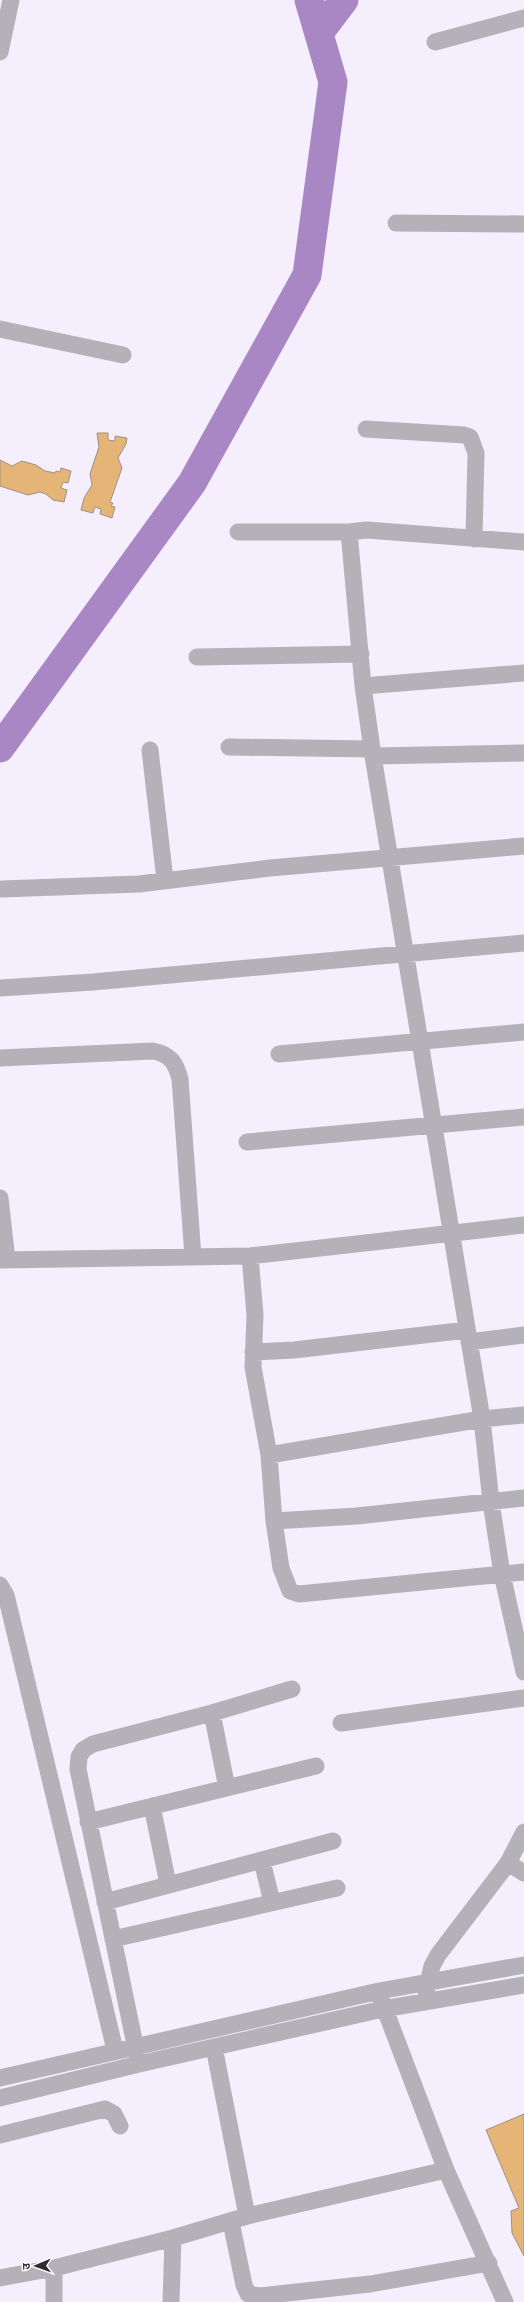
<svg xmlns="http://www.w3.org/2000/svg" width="524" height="2302" viewBox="0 0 524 2302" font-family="Bitter,'Noto Sans Devanagari',serif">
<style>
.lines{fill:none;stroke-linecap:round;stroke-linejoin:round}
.river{stroke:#a987c5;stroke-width:29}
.building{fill:#e4b576;stroke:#9e9181}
.minor{stroke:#b5b1b9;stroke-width:17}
</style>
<rect width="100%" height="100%" fill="#f5eefd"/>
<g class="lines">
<path class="river" d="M 319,33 L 344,0
M 0,748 L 192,483 L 307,275 L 333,82 L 309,0"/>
</g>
<path class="building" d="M 97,433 L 108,433 L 108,440 L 115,441 L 115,436 L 127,438 L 126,444 L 118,458 L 122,468 L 110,502 L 113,503 L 111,506 L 115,507 L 112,518 L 100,514 L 101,509 L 95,507 L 93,513 L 81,510 L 84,498 L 92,485 L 90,474 L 99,447 Z
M 0,460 L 12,466 L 22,461 L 36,465 L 45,471 L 55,473 L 56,471 L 60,472 L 61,468 L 71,471 L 68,483 L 63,482 L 61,488 L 67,490 L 64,502 L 53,500 L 46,494 L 40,492 L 28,495 L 0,486 Z
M 524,2114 L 524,2256 L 512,2233 L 511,2211 L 519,2208 L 486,2130 Z"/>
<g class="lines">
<path class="minor" d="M 435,42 L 524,18
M 0,52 L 11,0
M 396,223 L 524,224
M 0,329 L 123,355
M 366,429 L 464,435 L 470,437 L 476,453 L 474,539
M 238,532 L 349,532 L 367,530 L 524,542
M 349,532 L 363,686 L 373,756 L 482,1419 L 491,1502 L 502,1574 L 524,1672
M 197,657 L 361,654
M 363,686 L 524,673
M 229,747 L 372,749
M 150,750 L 165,880
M 373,756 L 524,753
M 2,889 L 139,884 L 270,868 L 524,846
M 0,988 L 93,982 L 524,943
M 279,1054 L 524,1032
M 0,1058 L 153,1051 C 170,1054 176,1063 180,1079 L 193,1257
M 247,1142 L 524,1117
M 0,1198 L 7,1260
M 250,1256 L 255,1315 L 253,1367 L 269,1455 L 274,1521 L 281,1568 L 290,1591 L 299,1594 L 524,1572
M 0,1260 L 250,1256 L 524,1225
M 469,1342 L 524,1335
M 253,1352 L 294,1350 L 467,1330
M 269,1455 L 482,1419 L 524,1415
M 274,1521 L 357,1516 L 524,1498
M 0,1585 L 6,1595 L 115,2050
M 212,1713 L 227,1788
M 341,1723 L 524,1698
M 152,1806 L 168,1884
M 88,1822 L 316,1766
M 262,1861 L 272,1902
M 508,1863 L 524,1873
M 105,1902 L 333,1841
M 113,1939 L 337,1888
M 426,1992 L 432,1966 L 438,1955 L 508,1863 L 524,1832
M 381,1999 L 446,2170 L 505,2302
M 214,2047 L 247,2216
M 139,2064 L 78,1769 L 79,1757 L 83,1750 L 93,1744 L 212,1713 L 292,1689
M 0,2078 L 379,1991 L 524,1965
M 0,2098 L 139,2064 L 383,2009 L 524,1985
M 0,2135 L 105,2109 L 114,2114 L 120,2126
M 231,2222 L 244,2285 L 248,2294 L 260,2296 L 370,2284 L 489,2263
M 0,2278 L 54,2268 L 173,2238 L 247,2216 L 446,2170
M 54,2302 L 54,2268
M 171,2302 L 173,2238"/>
</g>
<g transform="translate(36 2266) rotate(268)" stroke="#fefefe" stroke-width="3" paint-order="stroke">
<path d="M0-3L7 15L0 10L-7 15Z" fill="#2e2a31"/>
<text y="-6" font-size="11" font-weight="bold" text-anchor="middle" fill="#2e2a31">उ</text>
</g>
</svg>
